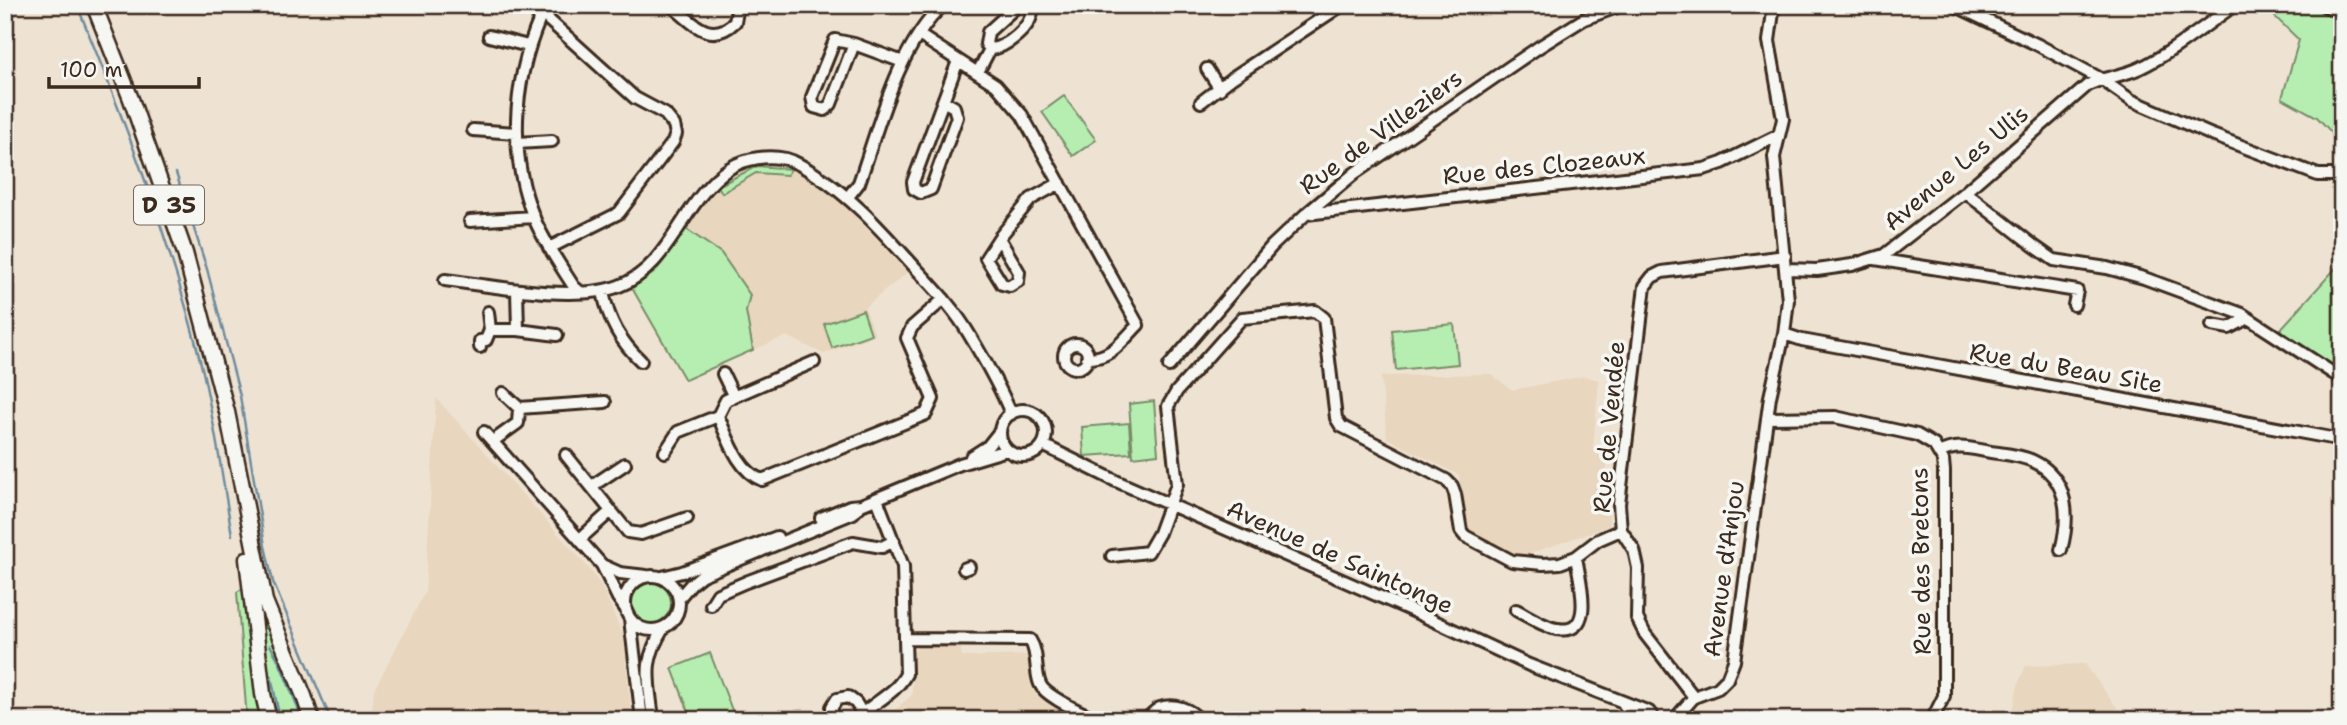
<svg xmlns="http://www.w3.org/2000/svg" width="2347" height="725" viewBox="0 0 2347 725" font-family="'Shantell Sans',sans-serif">
<style>
.built{fill:#e8d6be}
.green{fill:#b6eeb1;stroke:#788c68;stroke-width:2}
.lines{fill:none;stroke-linecap:round;stroke-linejoin:round}
.stream{stroke:#708c9e;stroke-width:2.5}
.minor-casing{stroke:#3b2a1e;stroke-width:16}
.major-casing{stroke:#3b2a1e;stroke-width:19}
.minor{stroke:#f6f6f2;stroke-width:10}
.major{stroke:#f6f6f2;stroke-width:14}
.labels{text-anchor:middle;stroke-width:7;stroke-linejoin:round;paint-order:stroke}
.shield{fill:#f6f6f2;stroke:#73675e;stroke-width:2}
.shield-label{font-size:23px;font-weight:bold;fill:#3b2a1e}
.street-label{font-size:24px;fill:#3b2a1e;stroke:#f6f6f2}
</style>
<rect width="100%" height="100%" fill="#eee3d3"/>
<filter id="ink" filterUnits="userSpaceOnUse"><feTurbulence type="fractalNoise" baseFrequency=".0143" numOctaves="2"/><feDisplacementMap in="SourceGraphic" scale="14" xChannelSelector="R" yChannelSelector="G"/><feConvolveMatrix kernelMatrix="1 2 1 2 8 2 1 2 1" color-interpolation-filters="sRGB"/></filter>
<g filter="url(#ink)">
<path class="built" d="M 757,166 L 788,167 L 831,191 L 908,272 L 865,307 L 875,335 L 823,354 L 787,336 L 753,350 L 746,311 L 686,229 L 715,189 L 736,173 Z
M 1491,374 L 1512,390 L 1584,376 L 1599,380 L 1593,447 L 1609,449 L 1602,514 L 1609,515 L 1609,526 L 1520,557 L 1466,529 L 1463,520 L 1459,475 L 1387,438 L 1381,376 Z
M 436,398 L 587,566 L 601,585 L 623,635 L 632,720 L 371,720 L 374,690 L 425,592 Z
M 918,647 L 961,647 L 962,657 L 1030,655 L 1031,686 L 1036,695 L 1082,720 L 884,720 L 912,695 L 913,653 Z
M 2085,664 L 2118,709 L 2090,714 L 2081,720 L 2010,720 L 2019,681 L 2026,666 Z"/>
<path class="green" d="M 2263,5 L 2306,5 L 2342,21 L 2342,137 L 2332,133 L 2317,117 L 2282,98 L 2299,40 Z
M 1064,96 L 1096,140 L 1073,156 L 1042,112 Z
M 757,166 L 791,169 L 787,175 L 756,173 L 722,193 L 718,186 Z
M 686,229 L 721,253 L 750,295 L 746,311 L 753,350 L 685,380 L 632,288 L 655,272 Z
M 2342,261 L 2342,374 L 2278,332 Z
M 863,310 L 871,334 L 832,348 L 824,324 Z
M 1454,324 L 1458,364 L 1396,370 L 1392,330 Z
M 1154,401 L 1158,454 L 1133,457 L 1129,404 Z
M 1129,423 L 1131,453 L 1084,456 L 1082,427 Z
M 250,561 L 308,720 L 274,720 Z
M631 603a20 20 0 1 1 40 0a20 20 0 1 1-40 0Z
M 245,587 L 255,680 L 263,720 L 247,720 L 237,592 Z
M 710,653 L 735,718 L 731,720 L 692,720 L 672,668 Z"/>
<g class="lines">
<path class="stream" d="M 77,5 C 126,124 173,247 203,372 C 215,426 223,480 232,535
M 176,173 L 207,269 L 240,396 L 265,546 L 273,582 L 331,720
M 270,645 L 279,661 L 303,720
M 271,676 L 280,720"/>
<g class="minor-casing">
<path id="minor" d="M 546,5 C 514,72 506,148 534,218 C 544,242 560,265 574,287 L 579,291
M 671,5 C 692,22 710,46 735,22 L 738,5
M 1954,5 L 2038,45 L 2101,79 L 2131,100 L 2212,135 L 2318,175 L 2342,175
M 2324,5 L 2342,14
M 542,14 L 635,98 L 665,114 L 674,125 L 676,134 L 673,142 L 619,213 L 549,248
M 919,35 L 996,85 L 1022,115 L 1138,325 C 1122,341 1111,359 1087,358
M 489,36 L 528,46
M 854,44 L 831,104 L 825,110 L 814,107 L 812,97 L 835,40 L 854,44 L 903,62
M 990,49 C 1006,48 1032,27 1032,10 L 1028,5
M 1207,69 L 1220,89
M 978,72 L 990,49 L 986,44 L 988,32 L 1018,5
M 943,101 L 954,107 L 957,117 L 931,189 L 921,193 L 914,189 L 913,182 Z
M 943,101 L 958,61
M 1201,102 L 1232,78 L 1342,5
M 473,130 L 516,133
M 517,143 L 552,141
M 1965,192 L 2034,246 L 2054,260 L 2107,268 L 2144,278 L 2242,314 L 2342,379
M 848,197 L 859,183 C 879,126 897,48 943,5
M 1306,214 L 1704,169 L 1722,163 L 1779,135
M 470,221 L 534,217
M 999,238 L 986,258 L 1002,284 L 1010,286 L 1018,281 L 1019,272 L 999,238 L 1031,199 L 1060,183
M 1875,259 L 2077,291 L 2074,305
M 1787,269 L 1817,270 L 1852,265 L 1884,255 L 1965,192 L 2088,85 C 2104,77 2123,76 2140,68 C 2173,52 2204,26 2235,5
M 445,280 C 490,286 578,302 619,286 C 672,266 683,198 730,168 C 746,158 768,155 786,159 C 797,162 806,168 815,174 C 853,198 881,230 912,264 C 932,286 954,308 969,334 C 984,359 1000,386 1011,414
M 517,290 L 518,330
M 603,292 C 609,321 620,341 641,361
M 488,312 L 490,330 L 518,330 L 557,335
M 2212,325 L 2229,328 L 2248,318
M 1784,334 L 1802,340 L 2342,440
M1064 356a12 12 0 1 1 24 0a12 12 0 1 1-24 0Z
M 480,347 L 480,341 L 486,340 L 490,330
M 814,362 L 726,400 L 718,416 C 728,438 738,471 762,480 L 926,414 L 933,399 L 907,338 L 912,327 L 944,299
M 1169,366 L 1272,246 L 1306,214 L 1355,173 L 1539,47 L 1584,19 L 1622,5
M 723,374 L 734,397
M 503,393 L 519,408
M1000 433a23 23 0 1 1 46 0a23 23 0 1 1-46 0Z
M 1767,418 L 1835,417 L 1917,435 L 1934,445 L 1943,460 L 1944,471 L 1944,696 L 1932,720
M 484,432 L 602,565 L 618,598 L 625,608
M 493,441 L 518,423 L 519,408 L 605,402
M 1043,445 L 1116,481 L 1415,612 L 1529,665 L 1649,712 L 1655,720
M 665,452 L 678,432 L 718,416
M 1939,453 C 1957,443 1973,449 1991,452 C 2005,454 2020,455 2033,461 C 2069,478 2070,517 2061,550
M 566,455 L 628,532 L 641,534 L 687,518
M 971,457 L 988,446 L 1000,431
M 592,486 L 625,464
M 821,518 L 850,506 L 861,505
M 580,539 L 611,511
M 1112,556 L 1148,552 L 1159,533 L 1177,484 L 1168,406 L 1177,391 L 1242,318 L 1315,311 L 1324,318 L 1336,418 L 1341,426 L 1446,480 L 1452,486 L 1455,494 L 1461,531 L 1465,536 L 1512,561 L 1543,564 L 1560,563 L 1576,557 L 1598,540 L 1621,530
M 602,565 L 620,573 L 646,576
M 964,569 L 969,567
M625 603a27 27 0 1 1 54 0a27 27 0 1 1-54 0Z
M 662,577 L 682,572 L 777,537
M 679,598 L 691,584 L 702,575 L 853,513 L 861,505 L 960,464 L 1007,450
M 711,605 L 718,594 L 746,582 L 853,542 L 882,547 L 894,541
M 1516,610 C 1528,616 1544,627 1557,629 C 1597,636 1579,579 1576,557
M 630,619 L 642,720
M 906,639 L 1030,640 C 1039,654 1034,669 1040,684 C 1045,697 1084,713 1097,720
M 1694,697 L 1645,634 L 1637,618 L 1638,568 L 1634,550 L 1621,530 L 1619,504 L 1645,286 L 1652,277 L 1662,272 L 1785,256
M 1623,703 L 1634,720
M 653,720 C 649,679 641,664 664,627
M 832,720 L 832,707 L 837,699 L 848,697 L 856,703 L 862,713
M 856,720 C 871,703 895,695 906,674 L 903,566 L 877,499
M 1146,720 C 1150,716 1155,710 1160,708 C 1174,703 1191,709 1199,720
M 1674,720 L 1694,697 L 1718,688 L 1727,679 L 1734,661 L 1770,397 L 1784,334 L 1788,300 L 1774,157 L 1783,119 L 1769,41 L 1774,5"/>
</g>
<g class="major-casing">
<path id="major" d="M 94,5 L 131,99 L 185,253 L 227,412 L 265,601 L 304,696 L 312,720
M 247,559 L 263,694 L 269,720"/>
</g>
<use href="#minor" class="minor"/>
<use href="#major" class="major"/>
</g>
</g>
<g class="labels">
<rect class="shield" x="134" y="185.5" width="70" height="39" rx="5"/>
<g class="shield-label">
<text x="169" y="213">D 35</text>
</g>
<g class="street-label">
<text transform="translate(1381 132) rotate(-36)" y="8">Rue de Villeziers</text>
<text transform="translate(1544 166) rotate(-6)" y="8">Rue des Clozeaux</text>
<text transform="translate(1956 168) rotate(-40)" y="8">Avenue Les Ulis</text>
<text transform="translate(2066 368) rotate(10)" y="8">Rue du Beau Site</text>
<text transform="translate(1609 427) rotate(-85)" y="8">Rue de Vendée</text>
<text transform="translate(1340 557) rotate(24)" y="8">Avenue de Saintonge</text>
<text transform="translate(1921 561) rotate(-91)" y="8">Rue des Bretons</text>
<text transform="translate(1724 569) rotate(-82)" y="8">Avenue d'Anjou</text>
</g>
</g>
<rect width="2347" height="725" fill="none" stroke="#f6f6f2" stroke-width="28"/>
<rect x="14" y="14" width="2319" height="697" fill="none" stroke="#3b2a1e" stroke-width="2.5" filter="url(#ink)"/>
<path d="M49 77v10h150v-10" fill="none" stroke="#3b2a1e" stroke-width="3.5"/>
<text x="60" y="77" font-size="21" fill="#3b2a1e" stroke="#f6f6f2" stroke-width="5" paint-order="stroke">100 m</text>
</svg>
